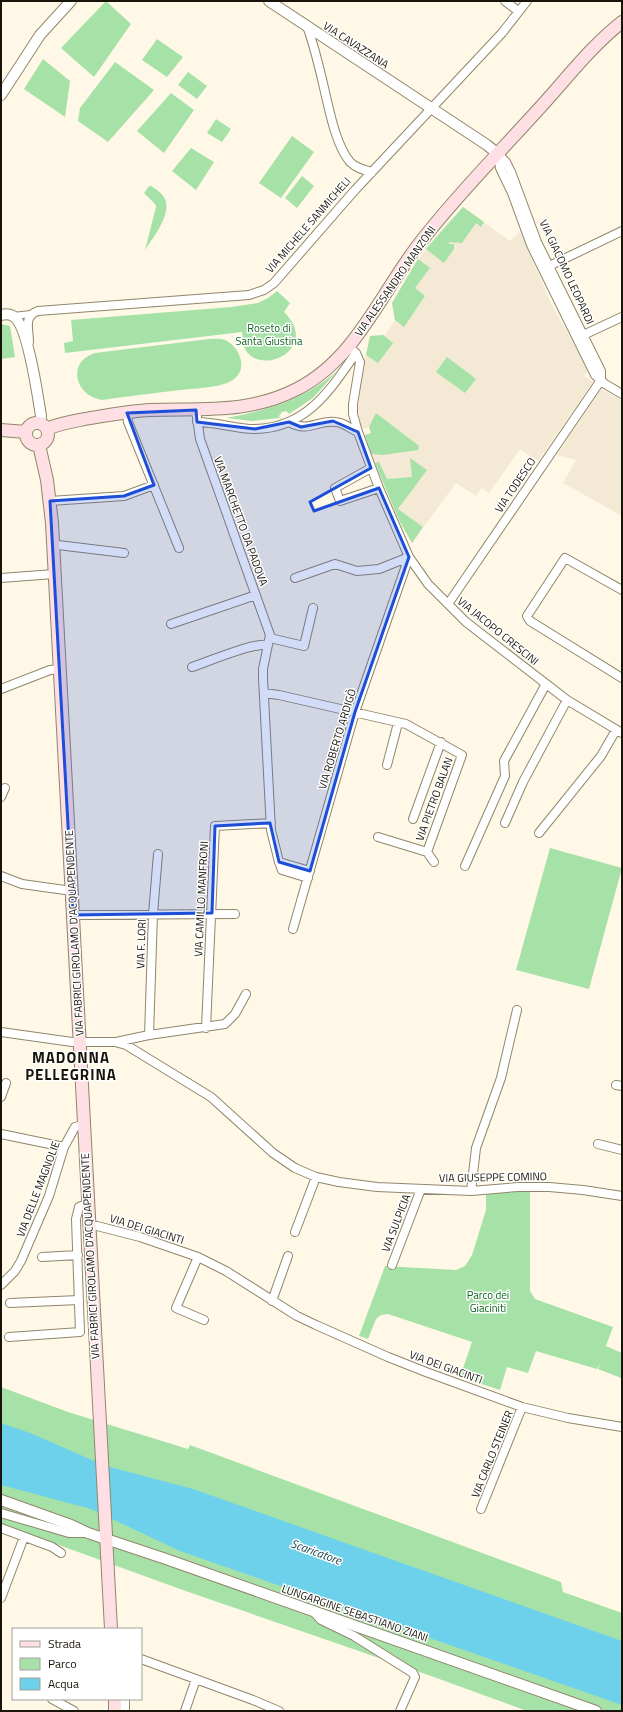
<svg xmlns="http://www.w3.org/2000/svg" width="623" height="1712" viewBox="0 0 623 1712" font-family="'Titillium Web',sans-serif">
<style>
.education{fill:#f3e9d4}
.green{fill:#a6e2a8}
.water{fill:#6dd1ec}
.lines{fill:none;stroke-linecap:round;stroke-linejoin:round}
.pedestrian-casing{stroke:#91866b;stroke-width:8}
.minor-casing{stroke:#91866b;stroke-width:10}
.tertiary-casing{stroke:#91866b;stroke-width:12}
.secondary-casing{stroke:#91866b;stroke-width:14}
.pedestrian{stroke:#fff;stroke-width:6}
.minor{stroke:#fff;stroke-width:8}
.tertiary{stroke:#fff;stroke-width:10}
.secondary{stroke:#fddfe4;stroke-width:12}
.marked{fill:#1d4ed8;fill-opacity:0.2;stroke:#1d4ed8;stroke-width:3;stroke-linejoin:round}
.labels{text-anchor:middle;stroke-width:3;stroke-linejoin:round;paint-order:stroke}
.street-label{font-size:11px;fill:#181409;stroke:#fff}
.park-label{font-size:11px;fill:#0c641d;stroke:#fff}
.water-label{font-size:12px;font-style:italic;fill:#15434e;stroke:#fff}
.district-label{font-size:15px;font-weight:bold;letter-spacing:1px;fill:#181409;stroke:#fff}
</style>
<rect width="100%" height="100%" fill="#fff8e6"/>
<path class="education" d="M 463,207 L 510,241 L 520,232 L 550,301 L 588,370 L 584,376 L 593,382 L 538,461 L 520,449 L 489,493 L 482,488 L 476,496 L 456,483 L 412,543 L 399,520 L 375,463 L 365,435 L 371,433 L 369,427 L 362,429 L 361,425 L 358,409 L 363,369 L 370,336 L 385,335 L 395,320 L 392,303 L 416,262 L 438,234 Z
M 601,389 L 622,401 L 622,516 L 563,483 L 576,460 L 557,455 Z"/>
<path class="green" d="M 106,1 L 131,24 L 94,77 L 61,48 Z
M 157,39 L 183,57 L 167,77 L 142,60 Z
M 43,59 L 70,81 L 65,117 L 24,89 Z
M 115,62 L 154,90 L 108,142 L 78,121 L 80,108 Z
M 188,72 L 207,86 L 197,99 L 178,85 Z
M 171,93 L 194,110 L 164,153 L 137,131 Z
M 216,119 L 231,129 L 222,142 L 207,133 Z
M 292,136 L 314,152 L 281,198 L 259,183 Z
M 191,148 L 214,162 L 196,190 L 172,171 Z
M 302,176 L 314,186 L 297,208 L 285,198 Z
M 149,186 L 151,186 C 156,189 162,193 165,199 C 172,214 153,238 145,250 L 156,207 L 155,204 L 144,193 Z
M 463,207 L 484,222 L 481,227 L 476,223 L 462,243 L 449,242 L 449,244 L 454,244 L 454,249 L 444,263 L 426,249 Z
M 418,259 L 430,268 L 415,288 L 425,296 L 404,327 L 395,320 L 392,303 Z
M 277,291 L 290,303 L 284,312 C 322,349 258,379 244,347 C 242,343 243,336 242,332 L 65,353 L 64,343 L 73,341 L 71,320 L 231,307 L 258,303 L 268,298 Z
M 1,324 L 10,326 L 15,357 L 1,359 Z
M 383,335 L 393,343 L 378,363 L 366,355 L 370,336 Z
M 209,339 C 215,339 222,338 227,341 C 240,348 248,369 234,379 C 223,388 196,388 181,390 C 155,393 128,396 102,400 C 75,396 66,362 95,353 Z
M 447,357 L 476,379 L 465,393 L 436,372 Z
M 337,371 L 313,398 L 289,414 L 286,411 L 282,412 L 279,416 L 280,418 L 252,421 L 226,418 C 269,410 303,400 337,371 Z
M 376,413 L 419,446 L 418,450 L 383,455 L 371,454 L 365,435 L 371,433 L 369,427 Z
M 410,458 L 427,470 L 398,509 L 423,527 L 412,543 L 399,520 L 375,463 L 379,462 L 387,479 L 412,477 Z
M 550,848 L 622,868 L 589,989 L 516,970 Z
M 530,1191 L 530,1291 L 535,1299 L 613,1327 L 606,1346 L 622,1353 L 621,1378 L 598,1369 L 600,1363 L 597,1369 L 536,1351 L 528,1373 L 507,1367 L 500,1390 L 460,1377 L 472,1342 L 388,1314 L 381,1315 L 376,1319 L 368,1339 L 359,1336 L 385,1266 L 456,1270 L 465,1266 L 472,1255 L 486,1210 L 486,1194 Z
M 1,1387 L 68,1412 L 188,1449 L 190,1445 L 561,1582 L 563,1592 L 622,1613 L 622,1711 L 527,1711 L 431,1676 L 180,1589 L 1,1524 Z"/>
<path class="water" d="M 1,1423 L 30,1433 L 92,1460 L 110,1467 L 193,1489 L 622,1641 L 622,1705 L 180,1551 L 91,1509 L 1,1485 Z"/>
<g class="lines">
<g class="pedestrian-casing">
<path id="pedestrian" d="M 13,316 L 31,314"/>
</g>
<g class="minor-casing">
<path id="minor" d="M 505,1 L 518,11
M 307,26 C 315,48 320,70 325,92 C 330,113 336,145 350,162 C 356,168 364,170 372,172
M 498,154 L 500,168 L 512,193 L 531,245 L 595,375 L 605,384 L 622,394
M 498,154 L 506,162 L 511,172 L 537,242 L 601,371 L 601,380
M 545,268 L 622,231
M 579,337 L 622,317
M 29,342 C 29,329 23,316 38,311 L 249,295 L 264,290 L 274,283 L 355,190 L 502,33 L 527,1
M 349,347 L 356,353 L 360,362 L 353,404 L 353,414 L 358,432 L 379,488 L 409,557 L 428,584 L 466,622 L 567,700 L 622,733
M 196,410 L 200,439 L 270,635 L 263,669 L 263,678 L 271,830 L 279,862
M 127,413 L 128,422 L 179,548
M 197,422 C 217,422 236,429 255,429 C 307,428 330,390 356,353
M 289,422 C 309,433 316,420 335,422 C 344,422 350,429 358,432
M 371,468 L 335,488 L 340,501 L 379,488
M 50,501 L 124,496 L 154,485
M 53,546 L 58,545 L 124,553
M 1,578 L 54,574
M 295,578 L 335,564 L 357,571 L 379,569 L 409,557
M 622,590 L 565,558 L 527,616 L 530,621 L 622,678
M 448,604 L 601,380
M 171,624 L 256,595
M 270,638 L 304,646 L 313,608
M 192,667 C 208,662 253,642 268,645
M 1,689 L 50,670 L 60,669
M 264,693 L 279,695 L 406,724 L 462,755 L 427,852 L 378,837
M 387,765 L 398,723
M 1,797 L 5,788
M 413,819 L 441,742
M 505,823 L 523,782 L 567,700
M 539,833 L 601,756 L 616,730
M 427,852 L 434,862
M 465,866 L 505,776 L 504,761 L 546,684
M 1,876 L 22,884 L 72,891
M 308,878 L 282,870 L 279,862 L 310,871
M 73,915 L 235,914
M 293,929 L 355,712 L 409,557
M 206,1028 L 215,826 L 271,823
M 1,1032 L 72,1042 L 115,1042 L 126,1045 L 211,1097 L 273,1153 L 295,1168 L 316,1177 L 339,1182 L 377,1187 L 471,1191 L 518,1187 L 549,1187 L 583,1190 L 622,1196
M 149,1035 L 153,914 L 158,854
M 116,1042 L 149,1035 L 225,1024 L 235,1014 L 246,994
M 616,1085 L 622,1086
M 1,1097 L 6,1083
M 1,1134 L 64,1147
M 598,1144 L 622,1150
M 471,1191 L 476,1148 L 501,1078 L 517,1010
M 89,1226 L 97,1226 L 140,1237 L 198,1257 L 226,1271 L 297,1316 L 316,1325 L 388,1357 L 426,1372 L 522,1407 L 568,1418 L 622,1427
M 295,1232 L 316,1177
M 42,1257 L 78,1255
M 198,1257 L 176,1308 L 204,1320
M 392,1265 L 421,1189
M 1,1285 L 15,1271 L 21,1261 L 49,1196 L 64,1147 L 75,1127 L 83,1125
M 272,1301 L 288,1256
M 10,1303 L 79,1300
M 9,1337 L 80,1332 L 76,1219 L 79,1207 L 87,1204
M 481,1509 L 522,1407
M 1,1513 L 69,1533 L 87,1533
M 1,1528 L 52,1547 L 61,1553
M 1,1598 L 24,1537
M 313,1611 L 321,1620 L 354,1636 L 413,1673 L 415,1677 L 400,1711
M 141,1659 L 253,1700 L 279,1711
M 52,1699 L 74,1711
M 125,1699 L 125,1711
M 185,1711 L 196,1679"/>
</g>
<g class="tertiary-casing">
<path id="tertiary" d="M 269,1 L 487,145 L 498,154
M 1,95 L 40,35 L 71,1
M 1,315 C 5,314 10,314 13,316 C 28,324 38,398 41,416 L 40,424
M 1,1500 L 71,1525 L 88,1533 L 166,1559 L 596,1711"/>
</g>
<g class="secondary-casing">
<path id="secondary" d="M26 434a11 11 0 1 1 22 0a11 11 0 1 1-22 0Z
M 47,429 C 60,423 76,421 90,418 C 110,415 130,411 150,410 C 202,408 249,414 297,389 C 355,360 381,293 419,244 C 455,197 497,155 536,112 C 564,82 590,47 622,22
M 1,430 L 26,432
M 39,445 L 47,480 L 52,523 L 111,1629
M 115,1699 L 115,1711"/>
</g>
<use href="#pedestrian" class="pedestrian"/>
<use href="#minor" class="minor"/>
<use href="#tertiary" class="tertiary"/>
<use href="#secondary" class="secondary"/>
</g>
<path class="marked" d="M 196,410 L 197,422 L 255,429 L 289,422 L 301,427 L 333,421 L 358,432 L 371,468 L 310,502 L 314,511 L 379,488 L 409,557 L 355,712 L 310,871 L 279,862 L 270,823 L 215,826 L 212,913 L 73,915 L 50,501 L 124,496 L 154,485 L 127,413 Z"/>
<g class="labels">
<g class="street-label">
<text transform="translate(356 45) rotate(33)" y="4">VIA CAVAZZANA</text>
<text transform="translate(308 225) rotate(-49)" y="4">VIA MICHELE SANMICHELI</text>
<text transform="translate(567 272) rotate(65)" y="4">VIA GIACOMO LEOPARDI</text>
<text transform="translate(395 281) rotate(-55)" y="4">VIA ALESSANDRO MANZONI</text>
<text transform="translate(515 485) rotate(-56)" y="4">VIA TODESCO</text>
<text transform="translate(241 521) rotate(70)" y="4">VIA MARCHETTO DA PADOVA</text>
<text transform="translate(498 631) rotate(39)" y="4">VIA JACOPO CRESCINI</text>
<text transform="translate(337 739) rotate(-73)" y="4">VIA ROBERTO ARDIGÒ</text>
<text transform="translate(434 799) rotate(-70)" y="4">VIA PIETRO BALAN</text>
<text transform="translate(201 899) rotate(-87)" y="4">VIA CAMILLO MANFRONI</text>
<text transform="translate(74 933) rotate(-93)" y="4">VIA FABRICI GIROLAMO D'ACQUAPENDENTE</text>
<text transform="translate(141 944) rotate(-88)" y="4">VIA F. LORI</text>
<text transform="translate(493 1177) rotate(-1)" y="4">VIA GIUSEPPE COMINO</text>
<text transform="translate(38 1189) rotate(-69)" y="4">VIA DELLE MAGNOLIE</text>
<text transform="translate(396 1223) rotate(-69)" y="4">VIA SULPICIA</text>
<text transform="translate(147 1229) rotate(17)" y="4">VIA DEI GIACINTI</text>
<text transform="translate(90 1256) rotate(-93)" y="4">VIA FABRICI GIROLAMO D'ACQUAPENDENTE</text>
<text transform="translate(446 1367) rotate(20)" y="4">VIA DEI GIACINTI</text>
<text transform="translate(492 1454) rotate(-68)" y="4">VIA CARLO STEINER</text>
<text transform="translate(355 1613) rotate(19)" y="4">LUNGARGINE SEBASTIANO ZIANI</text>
</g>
<g class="park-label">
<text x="269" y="332">Roseto di<tspan x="269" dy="13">Santa Giustina</tspan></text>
<text x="488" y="1299">Parco dei<tspan x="488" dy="13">Giaciniti</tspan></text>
</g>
<g class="water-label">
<text transform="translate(316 1552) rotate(20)" y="4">Scaricatore</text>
</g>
<g class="district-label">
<text x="71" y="1063">MADONNA<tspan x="71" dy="17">PELLEGRINA</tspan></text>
</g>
</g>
<rect width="623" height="1712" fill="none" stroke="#181409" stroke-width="4"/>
<rect x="12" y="1628" width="130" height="72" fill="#ffffff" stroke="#a3a19d"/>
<rect x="20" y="1641" width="20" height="6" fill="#fddfe4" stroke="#a3a19d"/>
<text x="48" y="1648" font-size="12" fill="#181409">Strada</text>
<rect x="20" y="1658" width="20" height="12" fill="#a6e2a8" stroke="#a3a19d"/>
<text x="48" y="1668" font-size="12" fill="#181409">Parco</text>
<rect x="20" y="1678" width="20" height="12" fill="#6dd1ec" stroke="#a3a19d"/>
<text x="48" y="1688" font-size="12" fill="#181409">Acqua</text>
</svg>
